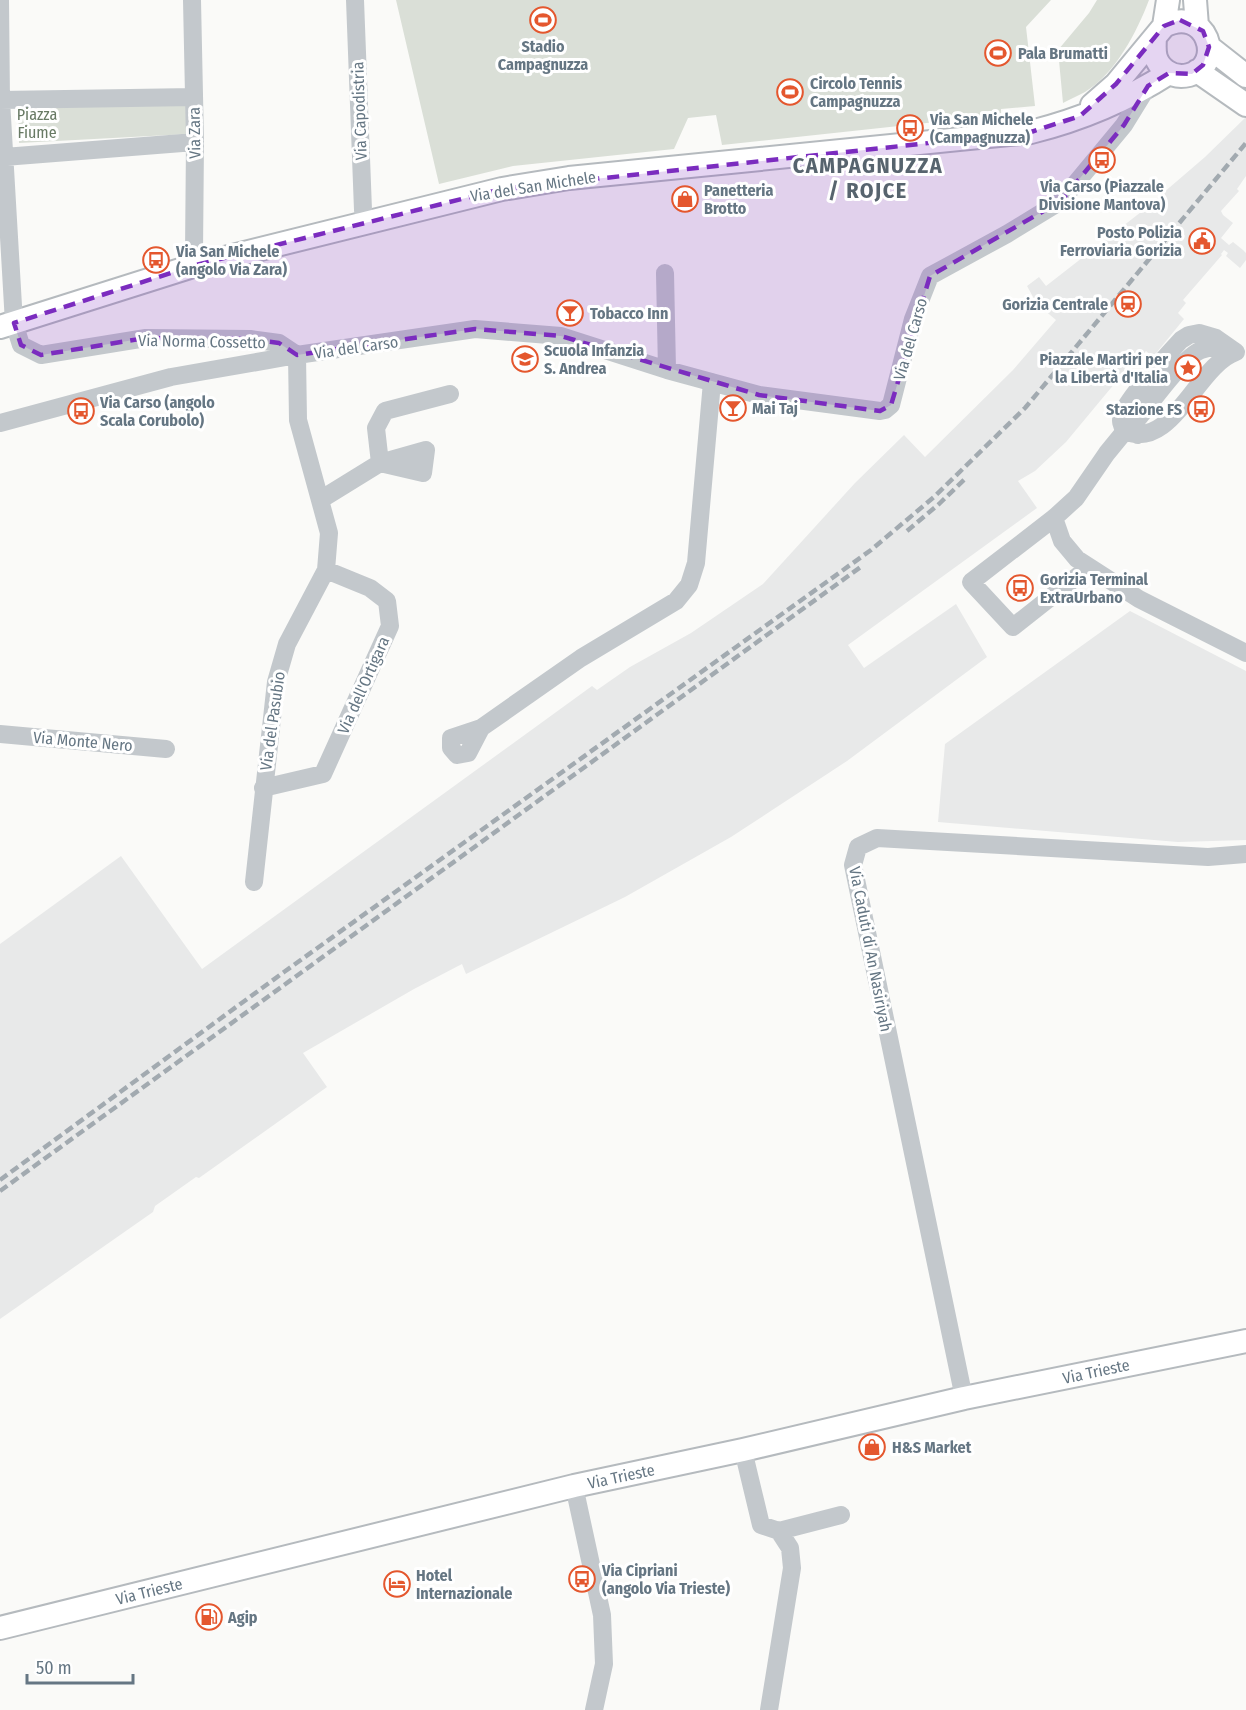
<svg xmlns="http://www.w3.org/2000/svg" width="1246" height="1710" viewBox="0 0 1246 1710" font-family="'Fira Sans Condensed',sans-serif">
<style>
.built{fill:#e8e9e9}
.green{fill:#dadfd7}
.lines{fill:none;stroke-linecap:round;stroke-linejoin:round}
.major-casing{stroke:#b5babe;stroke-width:26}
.minor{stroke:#c3c8cc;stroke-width:18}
.major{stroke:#fff;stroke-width:22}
.rail{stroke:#a2aab0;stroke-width:4.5;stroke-dasharray:9 4.5;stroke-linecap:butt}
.marked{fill:#7b2cbf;fill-opacity:0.2;stroke:#7b2cbf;stroke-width:4.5;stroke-dasharray:12 8;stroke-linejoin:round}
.labels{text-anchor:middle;stroke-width:6;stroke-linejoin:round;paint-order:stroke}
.poi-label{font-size:16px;font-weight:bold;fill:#657683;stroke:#fff;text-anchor:start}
.street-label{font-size:16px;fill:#657683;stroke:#fff}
.park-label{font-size:16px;fill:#687a64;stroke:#fff}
.district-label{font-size:22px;font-weight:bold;letter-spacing:1.5px;fill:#57646e;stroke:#fff}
</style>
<rect width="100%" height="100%" fill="#fafaf8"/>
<path class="built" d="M 1246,117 L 1246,176 L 1237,189 L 1239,191 L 1221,211 L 1223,215 L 1233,223 L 1221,238 L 1229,245 L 1233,242 L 1243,250 L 1246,253 L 1246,260 L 1240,268 L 1226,256 L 1228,253 L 1224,250 L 1221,254 L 1222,255 L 1183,300 L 1186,303 L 1178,313 L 1184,319 L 1153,357 L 1146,351 L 1138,360 L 1135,359 L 1066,442 L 1035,471 L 1018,481 L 1037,508 L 848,645 L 864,668 L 956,604 L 987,657 L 847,761 L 731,837 L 625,897 L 466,974 L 462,964 L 414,989 L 303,1053 L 327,1087 L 199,1178 L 196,1177 L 155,1206 L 153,1212 L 0,1319 L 0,944 L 121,856 L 202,969 L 592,686 L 597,690 L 630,667 L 691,633 L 763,584 L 855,483 L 904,435 L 925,457 L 1013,370 L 1056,320 L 1037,304 L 1027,286 L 1039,277 L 1046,286 L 1141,212 L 1205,157 Z
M 1130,611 L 1246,671 L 1246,840 L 1178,842 L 938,822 L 945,744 Z"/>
<path class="green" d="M 396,0 L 1051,0 L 1026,27 L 1035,106 L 1001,109 L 1001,115 L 722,145 L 716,115 L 688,118 L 674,149 L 513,166 L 439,184 Z
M 1097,0 L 1149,0 C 1137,32 1115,74 1085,92 C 1078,96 1070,99 1063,103 L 1058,50 L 1089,13 Z
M 188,103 L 188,134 L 19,143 L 18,105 Z"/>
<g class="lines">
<g class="major-casing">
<path id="major" d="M 1195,0 L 1197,26
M 1164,26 L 1168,0
M 1209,47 L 1246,76
M 1197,71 L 1246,105
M 1092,105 L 1116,84 L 1164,26 C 1206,4 1227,65 1189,75 C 1181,77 1173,76 1166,71 C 1154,62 1154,52 1155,38
M 0,327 L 196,265 L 502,189 L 569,178 L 1031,132 C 1079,120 1127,100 1169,73
M 0,1628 L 574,1486 L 743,1450 L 964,1398 L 1246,1341"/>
</g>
<path class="minor" d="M 0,0 L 1,100 L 14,323 L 21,345 L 41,355 L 146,338 L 250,339 L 279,343 L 297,355 L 298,420 L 329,533 L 326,570 L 287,644 L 276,682 L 254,882
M 192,0 L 195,142 L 194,252 L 196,265
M 355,0 L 363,210 L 366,222
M 1,100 L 194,97
M 4,157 L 195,142
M 665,273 L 667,370
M 1199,333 L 1216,338 L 1236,352 C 1197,365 1172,452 1125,431 C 1121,425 1120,421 1122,414 C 1128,398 1168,354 1181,340 L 1189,335 Z
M 0,423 L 171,377 L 297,355 L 475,329 L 561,336 L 667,370 L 759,395 L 880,411 L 885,410 L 891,405 L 913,319 L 930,276 L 1007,234 L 1061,201 L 1124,125 L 1148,86
M 1138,435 L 1135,422 C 1150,405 1182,358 1201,350 C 1212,346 1222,347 1233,351
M 426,450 L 423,473 L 380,463 Z
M 320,500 L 380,463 L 376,428 L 385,411 L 450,394
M 1054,518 L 1062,541 L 1077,559 L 1139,599 L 1246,653
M 1089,567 L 1013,627 L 971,582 L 1054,518 L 1076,498 L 1107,453 L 1125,431
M 481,728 L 468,753 L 457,755 L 451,748 L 451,738 L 481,728 L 581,658 L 676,601 L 689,585 L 696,563 L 712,382
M 0,734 L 166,749
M 263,788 L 323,774 L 390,626 L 387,601 L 370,588 L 326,570
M 964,1398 L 853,865 L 858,847 L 877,838 L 1208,857 L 1246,854
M 743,1450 L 761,1525 L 779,1531 L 790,1548 L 792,1568 L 769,1710
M 574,1486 L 602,1615 L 604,1664 L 594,1710
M 779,1531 L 841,1515"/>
<use href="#major" class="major"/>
<path class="rail" d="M 907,531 L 939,504 L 965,479
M 0,1180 L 284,972 L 871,550 L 934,497 L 1025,408 L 1246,143
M 0,1191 L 862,566"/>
</g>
<path class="marked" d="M 1180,20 L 1203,31 L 1209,47 L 1203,65 L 1192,74 L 1169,73 L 1148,86 L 1124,125 L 1061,201 L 930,276 L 891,405 L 880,411 L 759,395 L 561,336 L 475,329 L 297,355 L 279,343 L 250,339 L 146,338 L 41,355 L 21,345 L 14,323 L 196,265 L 502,189 L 1031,132 L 1080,116 L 1116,84 L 1164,26 Z"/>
<defs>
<g id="stadium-ring" transform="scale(1.35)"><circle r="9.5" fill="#fff" stroke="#e4572e" stroke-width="1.5"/><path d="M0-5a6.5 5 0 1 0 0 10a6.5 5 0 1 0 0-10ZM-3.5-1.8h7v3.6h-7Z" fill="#e4572e"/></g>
<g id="bus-ring" transform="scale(1.35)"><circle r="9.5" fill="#fff" stroke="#e4572e" stroke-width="1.5"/><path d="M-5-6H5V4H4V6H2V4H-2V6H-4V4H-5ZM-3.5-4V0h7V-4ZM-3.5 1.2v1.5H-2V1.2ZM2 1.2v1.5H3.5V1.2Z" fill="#e4572e"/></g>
<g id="shop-ring" transform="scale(1.35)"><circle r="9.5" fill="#fff" stroke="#e4572e" stroke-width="1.5"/><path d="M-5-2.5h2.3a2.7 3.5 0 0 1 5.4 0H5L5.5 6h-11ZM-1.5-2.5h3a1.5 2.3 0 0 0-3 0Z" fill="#e4572e"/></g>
<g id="civic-ring" transform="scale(1.35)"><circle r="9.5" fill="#fff" stroke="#e4572e" stroke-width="1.5"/><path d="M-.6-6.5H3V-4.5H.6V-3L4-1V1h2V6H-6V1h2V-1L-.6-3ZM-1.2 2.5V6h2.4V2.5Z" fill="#e4572e"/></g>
<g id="station-ring" transform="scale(1.35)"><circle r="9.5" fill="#fff" stroke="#e4572e" stroke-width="1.5"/><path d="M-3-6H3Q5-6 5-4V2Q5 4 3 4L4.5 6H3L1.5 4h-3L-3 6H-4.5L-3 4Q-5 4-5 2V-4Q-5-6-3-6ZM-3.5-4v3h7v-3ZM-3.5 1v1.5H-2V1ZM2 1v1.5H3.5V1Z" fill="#e4572e"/></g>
<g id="bar-ring" transform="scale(1.35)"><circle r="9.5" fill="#fff" stroke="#e4572e" stroke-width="1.5"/><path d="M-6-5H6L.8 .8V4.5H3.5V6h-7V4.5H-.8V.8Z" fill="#e4572e"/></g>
<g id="school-ring" transform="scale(1.35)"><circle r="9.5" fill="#fff" stroke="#e4572e" stroke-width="1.5"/><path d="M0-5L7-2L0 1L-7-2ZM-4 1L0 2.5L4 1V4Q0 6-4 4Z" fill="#e4572e"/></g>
<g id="sight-ring" transform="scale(1.35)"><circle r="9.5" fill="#fff" stroke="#e4572e" stroke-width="1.5"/><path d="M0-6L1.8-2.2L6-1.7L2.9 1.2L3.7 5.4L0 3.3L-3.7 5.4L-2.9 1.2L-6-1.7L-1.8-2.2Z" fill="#e4572e"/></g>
<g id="hotel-ring" transform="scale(1.35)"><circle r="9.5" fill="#fff" stroke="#e4572e" stroke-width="1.5"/><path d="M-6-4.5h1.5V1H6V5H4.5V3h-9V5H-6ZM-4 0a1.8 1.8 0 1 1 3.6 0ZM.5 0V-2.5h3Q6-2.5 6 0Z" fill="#e4572e"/></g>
<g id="fuel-ring" transform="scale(1.35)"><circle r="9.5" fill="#fff" stroke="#e4572e" stroke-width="1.5"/><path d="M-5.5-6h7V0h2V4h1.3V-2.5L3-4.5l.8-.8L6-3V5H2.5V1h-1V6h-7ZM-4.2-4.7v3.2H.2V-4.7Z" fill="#e4572e"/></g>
</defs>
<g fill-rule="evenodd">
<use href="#stadium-ring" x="543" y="20"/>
<use href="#stadium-ring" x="998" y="53"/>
<use href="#stadium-ring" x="790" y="92"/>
<use href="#bus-ring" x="910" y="128"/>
<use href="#bus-ring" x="1102" y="160"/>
<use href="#shop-ring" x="685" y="199"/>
<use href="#civic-ring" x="1202" y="241"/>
<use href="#bus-ring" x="156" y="260"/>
<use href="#station-ring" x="1128" y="304"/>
<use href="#bar-ring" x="570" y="313"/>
<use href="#school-ring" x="525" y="359"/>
<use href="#sight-ring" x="1188" y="368"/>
<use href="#bar-ring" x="733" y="408"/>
<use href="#bus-ring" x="1201" y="409"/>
<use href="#bus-ring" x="81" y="411"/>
<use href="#bus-ring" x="1020" y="588"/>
<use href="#shop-ring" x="872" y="1447"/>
<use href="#bus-ring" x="582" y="1579"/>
<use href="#hotel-ring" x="397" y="1584"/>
<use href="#fuel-ring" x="209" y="1617"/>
</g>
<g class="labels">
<g class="poi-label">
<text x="543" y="52" text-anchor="middle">Stadio<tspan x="543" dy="18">Campagnuzza</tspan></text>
<text x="1018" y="59">Pala Brumatti</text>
<text x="810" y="89">Circolo Tennis<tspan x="810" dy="18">Campagnuzza</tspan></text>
<text x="930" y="125">Via San Michele<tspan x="930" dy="18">(Campagnuzza)</tspan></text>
<text x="1102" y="192" text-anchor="middle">Via Carso (Piazzale<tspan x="1102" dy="18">Divisione Mantova)</tspan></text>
<text x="704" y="196">Panetteria<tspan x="704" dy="18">Brotto</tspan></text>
<text x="1182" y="238" text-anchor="end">Posto Polizia<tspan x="1182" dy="18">Ferroviaria Gorizia</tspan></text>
<text x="176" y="257">Via San Michele<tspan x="176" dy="18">(angolo Via Zara)</tspan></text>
<text x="1108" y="310" text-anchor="end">Gorizia Centrale</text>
<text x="590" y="319">Tobacco Inn</text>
<text x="544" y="356">Scuola Infanzia<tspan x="544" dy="18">S. Andrea</tspan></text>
<text x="1168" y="365" text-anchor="end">Piazzale Martiri per<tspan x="1168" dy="18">la Libertà d'Italia</tspan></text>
<text x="100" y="408">Via Carso (angolo<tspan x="100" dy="18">Scala Corubolo)</tspan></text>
<text x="752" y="414">Mai Taj</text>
<text x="1182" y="415" text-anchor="end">Stazione FS</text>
<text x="1040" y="585">Gorizia Terminal<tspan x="1040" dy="18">ExtraUrbano</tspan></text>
<text x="892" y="1453">H&amp;S Market</text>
<text x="602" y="1576">Via Cipriani<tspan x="602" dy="18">(angolo Via Trieste)</tspan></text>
<text x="416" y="1581">Hotel<tspan x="416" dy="18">Internazionale</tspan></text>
<text x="228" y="1623">Agip</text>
</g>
<g class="street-label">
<text transform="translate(359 111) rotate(-92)" y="6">Via Capodistria</text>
<text transform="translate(194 133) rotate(-91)" y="6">Via Zara</text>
<text transform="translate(533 186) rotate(-9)" y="6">Via del San Michele</text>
<text transform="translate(910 339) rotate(-74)" y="6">Via del Carso</text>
<text transform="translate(202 341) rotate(1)" y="6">Via Norma Cossetto</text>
<text transform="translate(356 347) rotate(-8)" y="6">Via del Carso</text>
<text transform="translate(363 685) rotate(-66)" y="6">Via dell'Ortigara</text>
<text transform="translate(272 721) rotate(-82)" y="6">Via del Pasubio</text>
<text transform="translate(83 741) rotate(5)" y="6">Via Monte Nero</text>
<text transform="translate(871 949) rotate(79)" y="6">Via Caduti di An Nasiriyah</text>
<text transform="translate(1096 1371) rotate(-12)" y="6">Via Trieste</text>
<text transform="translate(621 1476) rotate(-12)" y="6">Via Trieste</text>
<text transform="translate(149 1591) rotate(-14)" y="6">Via Trieste</text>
</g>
<g class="park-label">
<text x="37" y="120">Piazza<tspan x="37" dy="18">Fiume</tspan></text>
</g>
<g class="district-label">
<text x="868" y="173">CAMPAGNUZZA<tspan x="868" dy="25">/ ROJCE</tspan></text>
</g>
</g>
<path d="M27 1674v9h106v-9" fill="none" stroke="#657683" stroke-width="3"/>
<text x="36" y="1674" font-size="18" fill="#657683" stroke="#ffffff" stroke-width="4.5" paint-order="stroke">50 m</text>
</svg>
